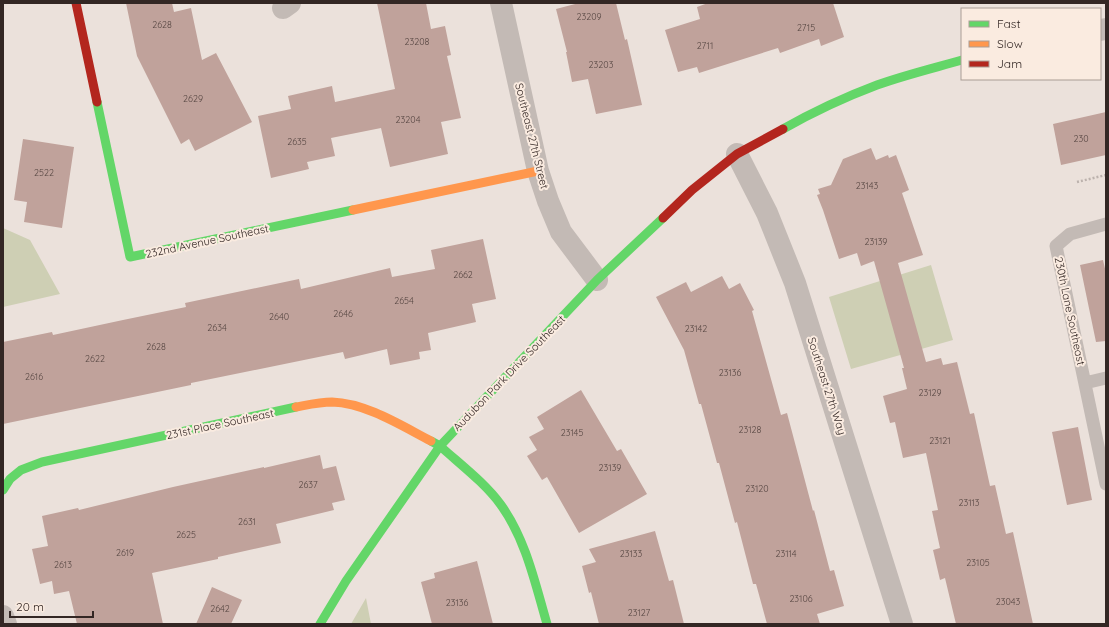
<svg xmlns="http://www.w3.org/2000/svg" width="1109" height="627" viewBox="0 0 1109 627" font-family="Quicksand,sans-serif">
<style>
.green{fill:#cecfb4}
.building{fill:#c0a29b}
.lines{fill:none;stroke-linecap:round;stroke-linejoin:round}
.path{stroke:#bcb2ad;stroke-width:2.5;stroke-dasharray:2 2;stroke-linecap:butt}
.lane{stroke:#c3bab5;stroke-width:13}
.street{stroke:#c3bab5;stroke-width:22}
.fast{stroke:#63d668;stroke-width:9}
.slow{stroke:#ff974d;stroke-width:9}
.jam{stroke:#b3261e;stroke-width:9}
.labels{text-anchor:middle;stroke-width:4;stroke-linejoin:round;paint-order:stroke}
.number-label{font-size:9px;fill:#564642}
.street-label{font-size:11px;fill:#332724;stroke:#faebe0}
</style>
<rect width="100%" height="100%" fill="#ebe1db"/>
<path class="green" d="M 3,228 L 30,240 L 60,294 L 3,307 Z
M 931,265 L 953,340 L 851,369 L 829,297 Z
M 366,598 L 371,624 L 351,624 Z"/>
<path class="building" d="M 126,3 L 172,3 L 174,12 L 191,8 L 202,60 L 216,53 L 252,122 L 195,151 L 189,139 L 181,144 L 137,56 Z
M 377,3 L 426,3 L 431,29 L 445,26 L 451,55 L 447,56 L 461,118 L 441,122 L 448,154 L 390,167 L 381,128 L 331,138 L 335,156 L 307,162 L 309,169 L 271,178 L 258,116 L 291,109 L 288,96 L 332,86 L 335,102 L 395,89 Z
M 579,3 L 616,3 L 625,40 L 627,39 L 642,105 L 596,114 L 588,79 L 572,82 L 566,52 L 567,52 L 556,9 Z
M 708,3 L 833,3 L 844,37 L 821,46 L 819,39 L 780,53 L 778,48 L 699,73 L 697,67 L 678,72 L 665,30 L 700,19 L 697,7 Z
M 1106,112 L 1106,155 L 1061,165 L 1053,124 Z
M 23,139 L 74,147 L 62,228 L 24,222 L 27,202 L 14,200 Z
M 871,148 L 876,160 L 888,155 L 889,158 L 896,155 L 909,190 L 902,193 L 923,255 L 898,263 L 926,362 L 941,358 L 943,365 L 957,362 L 970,414 L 974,413 L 990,486 L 995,485 L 1006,534 L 1013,532 L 1033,624 L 956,624 L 945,578 L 940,580 L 933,550 L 940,548 L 932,511 L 938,510 L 926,453 L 903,458 L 895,422 L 890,423 L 883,396 L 907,389 L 902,368 L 904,368 L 874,261 L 861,266 L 857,253 L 839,259 L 823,210 L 817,195 L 820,194 L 818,189 L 831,185 L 843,159 Z
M 483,239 L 496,299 L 472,304 L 476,322 L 428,333 L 431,350 L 419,352 L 420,359 L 390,365 L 387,349 L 345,359 L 343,352 L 191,383 L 191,385 L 3,424 L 3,342 L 52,332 L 53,335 L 123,320 L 186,307 L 185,303 L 299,279 L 301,289 L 390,268 L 392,277 L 435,269 L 431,250 Z
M 1103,260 L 1106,273 L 1106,341 L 1096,342 L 1080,265 Z
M 722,276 L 729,289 L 740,283 L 754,310 L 752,311 L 781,415 L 787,413 L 813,511 L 814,510 L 830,571 L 834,570 L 844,606 L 817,614 L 820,624 L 767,624 L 756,584 L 753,584 L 737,522 L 735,523 L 719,463 L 717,463 L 701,404 L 699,404 L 684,350 L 656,297 L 686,282 L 691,292 Z
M 581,390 L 617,451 L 621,449 L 647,494 L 579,533 L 547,477 L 542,480 L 527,456 L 537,450 L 529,437 L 544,429 L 537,417 Z
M 1078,427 L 1092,500 L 1067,505 L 1052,432 Z
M 320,455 L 323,469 L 336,466 L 345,500 L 332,503 L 334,510 L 276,524 L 281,543 L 218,557 L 218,559 L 152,573 L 163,624 L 77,624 L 69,591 L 54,594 L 52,581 L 40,584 L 32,549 L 48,546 L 42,516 L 78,508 L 79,510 L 173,487 L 264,467 L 264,468 Z
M 655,531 L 669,581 L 673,580 L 684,624 L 599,624 L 591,592 L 589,593 L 582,566 L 596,562 L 589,549 Z
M 477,561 L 493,624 L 432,624 L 421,582 L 435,578 L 434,573 Z
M 212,587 L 242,600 L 231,624 L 196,624 Z"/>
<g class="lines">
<path class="path" d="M 1077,182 L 1106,175"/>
<path class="lane" d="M 1106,224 L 1070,234 L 1056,246 L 1106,484
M 1085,383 L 1106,378"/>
<path class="street" d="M 501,3 L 538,171 L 548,201 L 561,232 L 597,280
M 283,8 L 290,3
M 1100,30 L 1106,29
M 737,154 L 767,213 L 795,283 L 902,624
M 3,616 L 6,624"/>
<path class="fast" d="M 97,102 L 130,257 L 353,210
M 783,129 C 813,112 845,97 877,85 C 905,75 934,68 962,60
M 431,441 L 440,446 C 461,465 485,483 501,505 C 526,540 535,583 547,624
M 3,490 L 10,479 L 21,470 L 42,462 L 296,407
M 320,624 L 346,581 L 440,446 L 597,280 L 663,218"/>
<path class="slow" d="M 353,210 L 538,171
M 296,407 C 307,405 320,402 332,402 C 366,403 402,426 431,441"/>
<path class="jam" d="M 76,3 L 97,102
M 663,218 L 692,190 L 737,154 L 783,129"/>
</g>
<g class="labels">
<g class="number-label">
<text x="589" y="20">23209</text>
<text x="162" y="28">2628</text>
<text x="806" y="31">2715</text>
<text x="417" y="45">23208</text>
<text x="705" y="49">2711</text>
<text x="601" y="68">23203</text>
<text x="193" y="102">2629</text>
<text x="408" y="123">23204</text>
<text x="1081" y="142">230</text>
<text x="297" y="145">2635</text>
<text x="44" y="176">2522</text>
<text x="867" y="189">23143</text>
<text x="876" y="245">23139</text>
<text x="463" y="278">2662</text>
<text x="404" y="304">2654</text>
<text x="343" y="317">2646</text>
<text x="279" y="320">2640</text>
<text x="217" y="331">2634</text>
<text x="696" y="332">23142</text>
<text x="156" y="350">2628</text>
<text x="95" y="362">2622</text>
<text x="730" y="376">23136</text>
<text x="34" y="380">2616</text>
<text x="930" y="396">23129</text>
<text x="750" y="433">23128</text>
<text x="572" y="436">23145</text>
<text x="940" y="444">23121</text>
<text x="610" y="471">23139</text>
<text x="308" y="488">2637</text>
<text x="757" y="492">23120</text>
<text x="969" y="506">23113</text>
<text x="247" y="525">2631</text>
<text x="186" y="538">2625</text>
<text x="125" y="556">2619</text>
<text x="631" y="557">23133</text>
<text x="786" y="557">23114</text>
<text x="978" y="566">23105</text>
<text x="63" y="568">2613</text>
<text x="801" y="602">23106</text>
<text x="1008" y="605">23043</text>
<text x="457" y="606">23136</text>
<text x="220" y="612">2642</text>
<text x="639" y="616">23127</text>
</g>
<g class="street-label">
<text transform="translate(532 136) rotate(76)" y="4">Southeast 27th Street</text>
<text transform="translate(207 241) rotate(-12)" y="4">232nd Avenue Southeast</text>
<text transform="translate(1070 311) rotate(78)" y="4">230th Lane Southeast</text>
<text transform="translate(509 373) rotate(-46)" y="4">Audubon Park Drive Southeast</text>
<text transform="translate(827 386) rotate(72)" y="4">Southeast 27th Way</text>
<text transform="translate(220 424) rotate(-12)" y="4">231st Place Southeast</text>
</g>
</g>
<rect width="1109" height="627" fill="none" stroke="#332724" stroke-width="8"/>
<rect x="961" y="8" width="140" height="72" fill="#faebe0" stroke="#aa9d95"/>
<rect x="969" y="21" width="20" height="6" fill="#63d668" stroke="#aa9d95"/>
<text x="997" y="28" font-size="12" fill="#332724">Fast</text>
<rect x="969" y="41" width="20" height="6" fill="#ff974d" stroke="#aa9d95"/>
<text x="997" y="48" font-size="12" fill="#332724">Slow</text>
<rect x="969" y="61" width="20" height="6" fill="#b3261e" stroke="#aa9d95"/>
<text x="997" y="68" font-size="12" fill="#332724">Jam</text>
<path d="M10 611v6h83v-6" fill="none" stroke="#332724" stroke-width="2"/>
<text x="16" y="611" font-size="12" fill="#332724" stroke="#faebe0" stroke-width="3" paint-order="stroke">20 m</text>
</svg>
